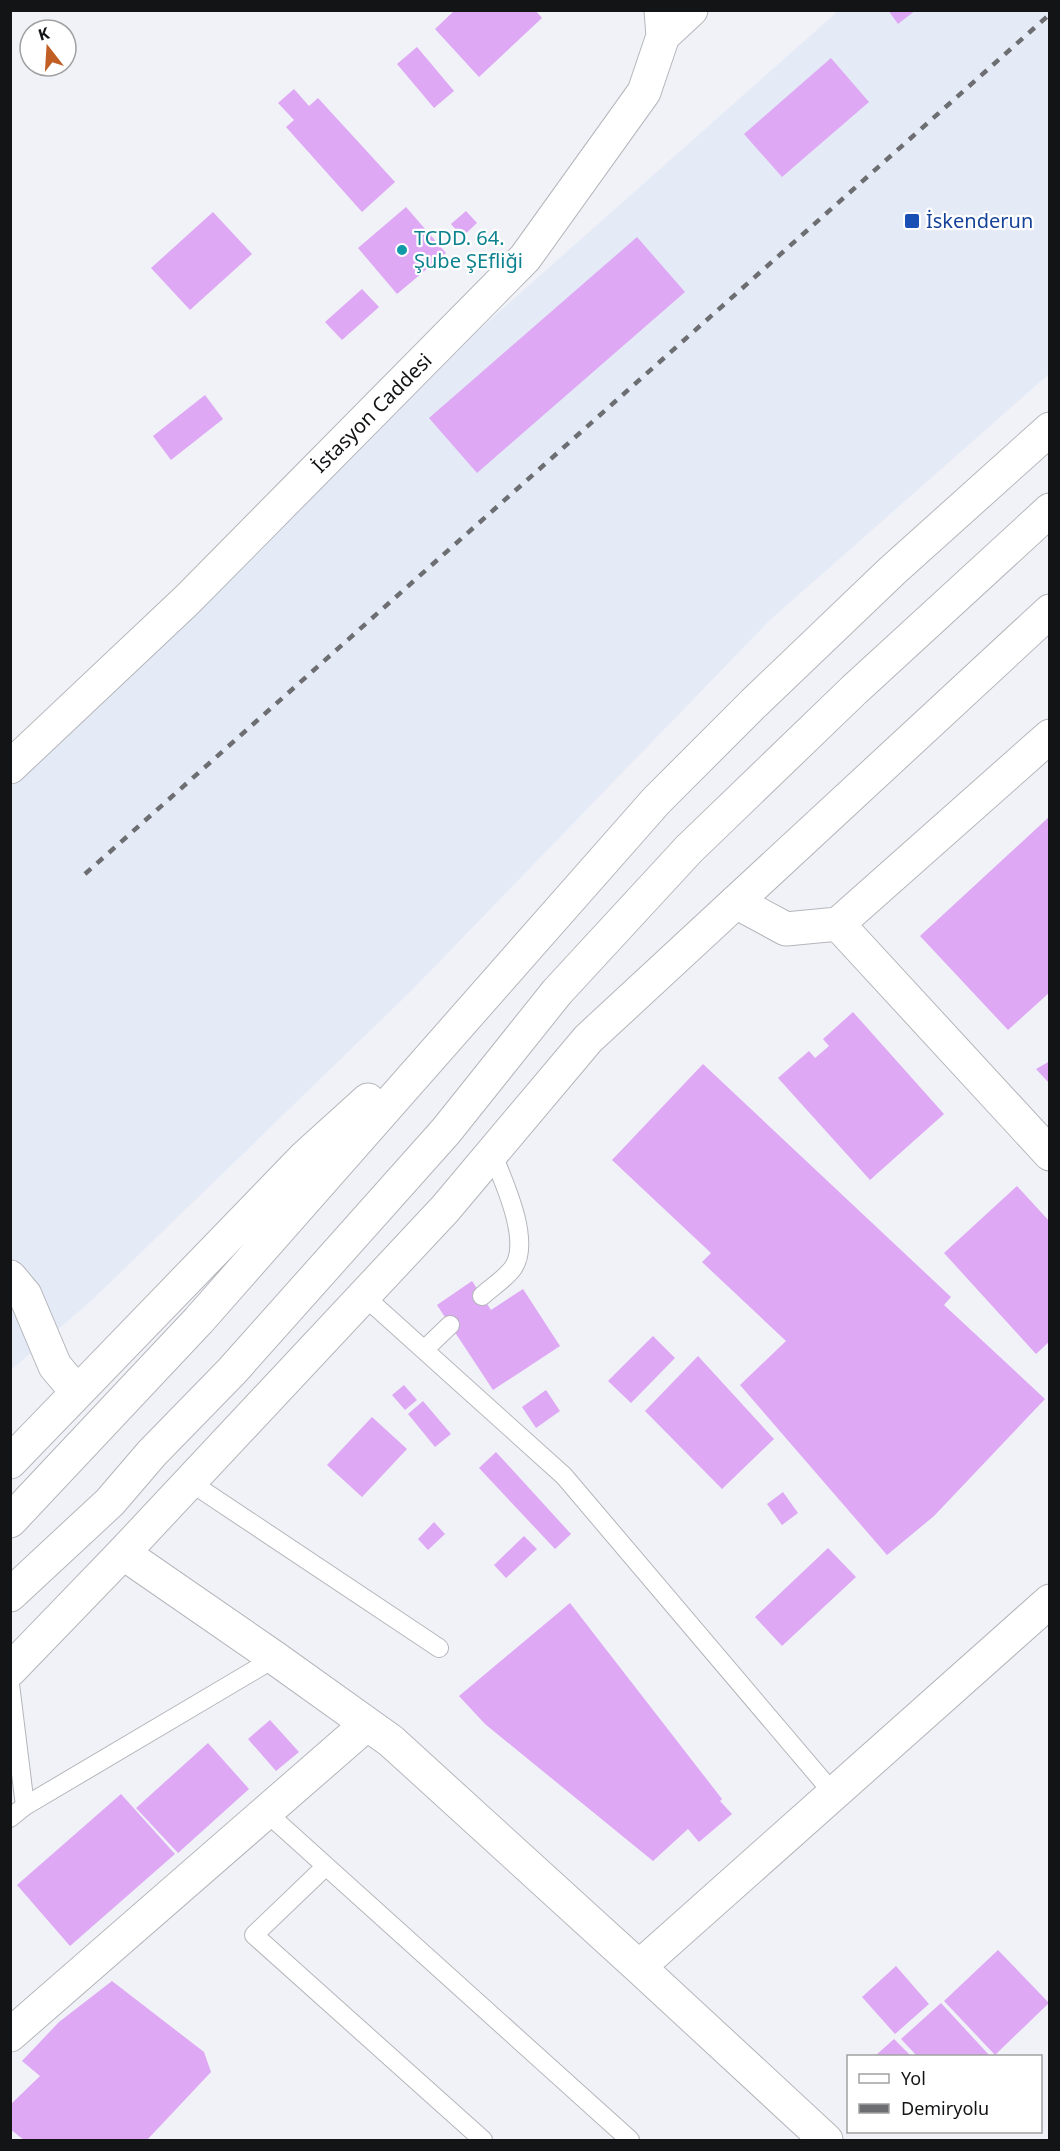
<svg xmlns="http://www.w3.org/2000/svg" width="1060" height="2151" viewBox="0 0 1060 2151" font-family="'Noto Sans',sans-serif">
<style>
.built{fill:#e5eaf7}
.building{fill:#dea8f4}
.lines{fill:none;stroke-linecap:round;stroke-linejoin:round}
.service-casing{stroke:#b4b6bb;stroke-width:20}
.minor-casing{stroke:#b4b6bb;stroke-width:35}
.trunk-casing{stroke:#b4b6bb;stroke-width:35}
.service{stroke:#fff;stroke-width:18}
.minor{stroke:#fff;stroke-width:33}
.trunk{stroke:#fff;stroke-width:33}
.rail{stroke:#6c6e71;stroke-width:4.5;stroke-dasharray:8 8;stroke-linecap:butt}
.transit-dot{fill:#1a4fb4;stroke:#fff;stroke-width:2}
.culture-dot{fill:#0f9aa8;stroke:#fff;stroke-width:2}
.labels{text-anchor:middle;stroke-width:4.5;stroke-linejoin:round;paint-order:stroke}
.transit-label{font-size:20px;fill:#164399;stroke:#fff;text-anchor:start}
.culture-label{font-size:20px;fill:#0d838f;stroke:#fff;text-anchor:start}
.street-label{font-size:20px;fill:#131416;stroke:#fff}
</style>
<rect width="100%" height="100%" fill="#f0f2f7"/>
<path class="built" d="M 838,11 L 1049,11 L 1049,374 L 770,620 L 412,990 L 92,1300 L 11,1370 L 10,746 Z"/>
<path class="building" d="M 455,10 L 535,10 L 542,18 L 479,77 L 435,29 Z
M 888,10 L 916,10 L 898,24 Z
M 417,47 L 454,91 L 434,108 L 397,64 Z
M 831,58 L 869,102 L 782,177 L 744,134 Z
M 294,89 L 309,106 L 318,98 L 395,182 L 362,212 L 286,127 L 294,120 L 278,103 Z
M 406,207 L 446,253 L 397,294 L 358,248 Z
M 466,211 L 477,223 L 462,237 L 451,224 Z
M 213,212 L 252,254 L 190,310 L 151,268 Z
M 637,237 L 685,292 L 477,473 L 429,418 Z
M 362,289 L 379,307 L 342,340 L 325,322 Z
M 205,395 L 223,419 L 171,460 L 153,436 Z
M 1050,816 L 1050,992 L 1008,1030 L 920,936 Z
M 853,1012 L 944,1114 L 870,1180 L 778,1078 L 809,1051 L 815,1058 L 829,1046 L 823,1039 Z
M 1050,1061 L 1050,1084 L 1036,1069 Z
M 703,1064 L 951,1297 L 944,1305 L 1045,1399 L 934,1516 L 887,1555 L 740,1385 L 786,1341 L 702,1262 L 711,1253 L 612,1160 Z
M 1017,1186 L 1050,1222 L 1050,1341 L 1036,1354 L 944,1253 Z
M 472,1281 L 491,1310 L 523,1289 L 560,1346 L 493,1390 L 437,1305 Z
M 653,1336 L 675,1358 L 631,1403 L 608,1381 Z
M 698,1356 L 774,1439 L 722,1489 L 645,1411 Z
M 404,1385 L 417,1400 L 405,1410 L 392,1395 Z
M 546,1390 L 560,1411 L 536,1428 L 522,1407 Z
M 423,1401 L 451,1434 L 435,1447 L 408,1414 Z
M 372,1417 L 407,1449 L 362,1497 L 327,1465 Z
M 496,1452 L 571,1534 L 555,1549 L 479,1468 Z
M 783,1492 L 798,1513 L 782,1525 L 767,1504 Z
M 434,1522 L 445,1534 L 428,1550 L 418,1539 Z
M 524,1536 L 537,1549 L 506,1578 L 494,1565 Z
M 828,1548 L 856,1577 L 782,1646 L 755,1617 Z
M 570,1603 L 722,1799 L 720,1801 L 732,1814 L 699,1842 L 688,1829 L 653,1861 L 485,1724 L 459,1696 Z
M 270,1720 L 299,1752 L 276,1771 L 248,1739 Z
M 208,1743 L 249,1789 L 178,1853 L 136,1808 Z
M 121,1794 L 175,1854 L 70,1946 L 17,1885 Z
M 998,1950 L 1049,2003 L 995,2055 L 944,2001 Z
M 896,1966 L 929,2004 L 895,2034 L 862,1997 Z
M 112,1981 L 204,2052 L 211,2072 L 147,2140 L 24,2140 L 10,2129 L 10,2105 L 40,2076 L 22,2061 L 59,2022 Z
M 941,2003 L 990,2056 L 917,2056 L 901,2039 Z
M 894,2039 L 911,2056 L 875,2056 Z"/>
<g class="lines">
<g class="service-casing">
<path id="service" d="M 364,1296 L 564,1476 L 833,1793
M 482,1296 C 492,1287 506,1278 513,1268 C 532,1241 503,1180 492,1153
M 424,1350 L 450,1325
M 190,1482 L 439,1648
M 10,1684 L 25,1806 L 10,1818
M 25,1806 L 275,1658
M 266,1812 L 630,2140
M 326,1866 L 254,1935 L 483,2140"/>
</g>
<g class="minor-casing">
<path id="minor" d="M 663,36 L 691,10
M 10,767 L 187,600 L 525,258 L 644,92 L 663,36 L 661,10
M 736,902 L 786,929 L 838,924 L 1050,736
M 838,924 L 1050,1154
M 10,1277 L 25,1295 L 55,1366 L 77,1392
M 123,1553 L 275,1658 L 391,1741 L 639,1967 L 826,2140
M 639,1967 L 1050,1601
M 10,2035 L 367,1724"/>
</g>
<g class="trunk-casing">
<path id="trunk" d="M 10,1462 L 305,1157 L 368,1100
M 10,1521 L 199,1320 L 656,801 L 754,703 L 892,571 L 1050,429
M 10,1595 L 110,1502 L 152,1453 L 232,1371 L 446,1131 L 557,992 L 689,849 L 854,690 L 1050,510
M 10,1670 L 123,1553 L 445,1209 L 588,1039 L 1050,611"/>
</g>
<use href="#service" class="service"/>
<use href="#minor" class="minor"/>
<use href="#trunk" class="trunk"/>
<path class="rail" d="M 85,874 L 1050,14"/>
</g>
<rect class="transit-dot" x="904" y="213" width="16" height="16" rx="3"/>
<circle class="culture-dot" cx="402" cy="250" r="6"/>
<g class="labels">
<g class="transit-label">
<text x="926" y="228">İskenderun</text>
</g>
<g class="culture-label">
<text x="414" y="245">TCDD. 64.<tspan x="414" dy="23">Şube ŞEfliği</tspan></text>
</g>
<g class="street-label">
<text transform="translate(372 413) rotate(-45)" y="7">İstasyon Caddesi</text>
</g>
</g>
<rect width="1060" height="2151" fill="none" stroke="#131416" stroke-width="24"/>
<rect x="847" y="2055" width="195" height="78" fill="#ffffff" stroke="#a1a1a2" stroke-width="1.5"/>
<rect x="859" y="2074" width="30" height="9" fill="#ffffff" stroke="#a1a1a2" stroke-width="1.5"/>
<text x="901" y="2085" font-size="18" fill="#131416">Yol</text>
<rect x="859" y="2104" width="30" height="9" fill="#6c6e71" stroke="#a1a1a2" stroke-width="1.5"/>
<text x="901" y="2115" font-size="18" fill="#131416">Demiryolu</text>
<g transform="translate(48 48) rotate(343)"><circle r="28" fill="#ffffff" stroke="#a1a1a2" stroke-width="1.5"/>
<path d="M0-4.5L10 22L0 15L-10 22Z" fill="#c05e23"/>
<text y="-9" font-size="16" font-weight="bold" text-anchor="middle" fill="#131416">K</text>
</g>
</svg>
